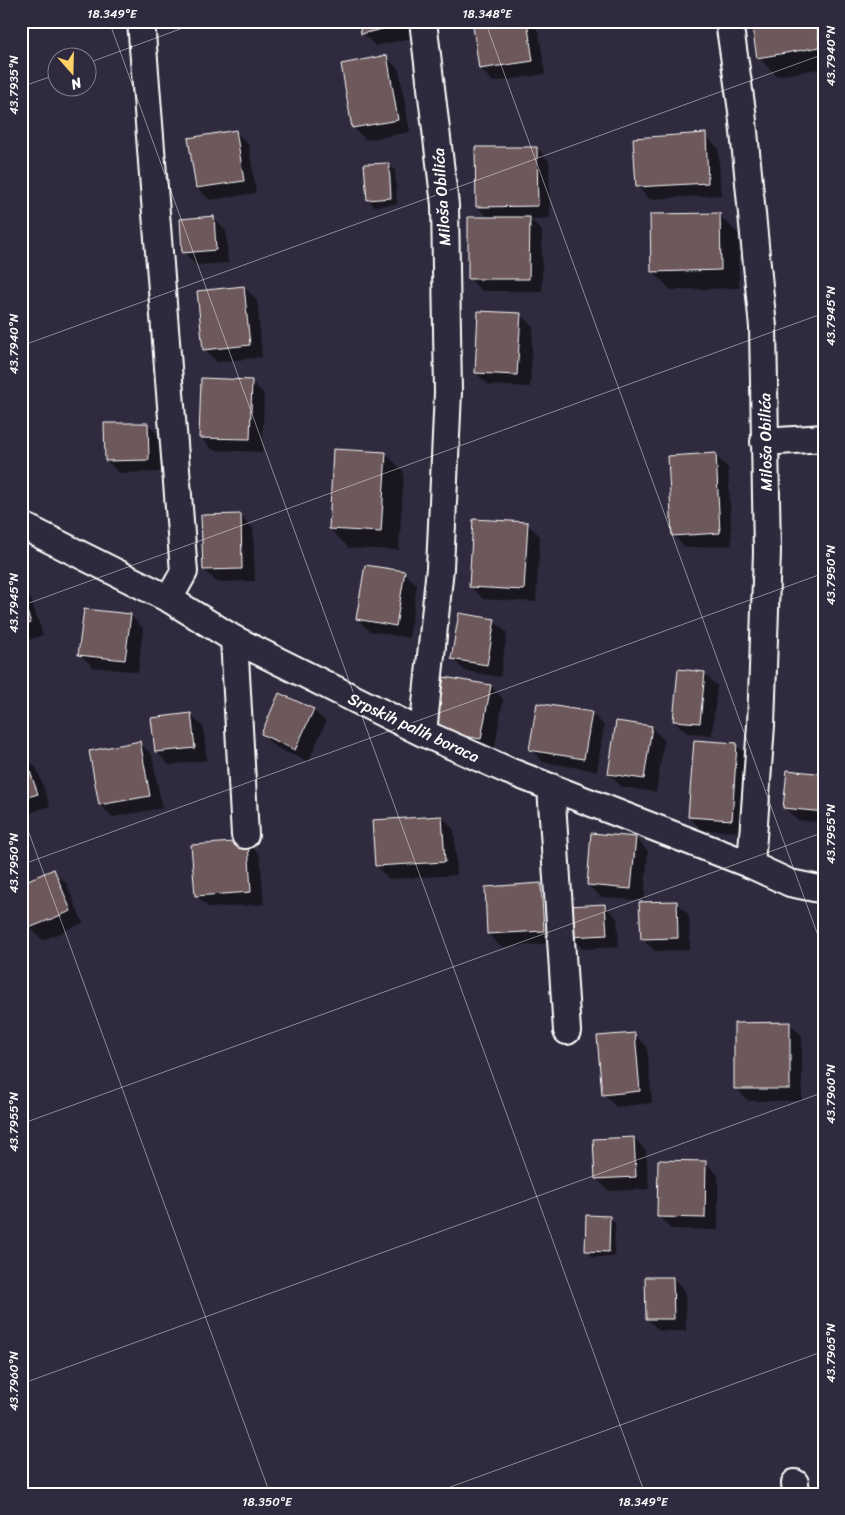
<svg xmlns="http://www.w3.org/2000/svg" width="845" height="1515" viewBox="0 0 845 1515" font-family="Sriracha,sans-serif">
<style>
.shadow{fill:#0007}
.building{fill:#6d585b;stroke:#fff}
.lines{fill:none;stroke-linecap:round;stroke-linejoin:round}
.street-casing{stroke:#fff;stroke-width:30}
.street{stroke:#2f2a3d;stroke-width:26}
.ticks{fill:none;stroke:#fff;stroke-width:1;stroke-opacity:0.45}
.labels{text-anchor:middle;stroke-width:5;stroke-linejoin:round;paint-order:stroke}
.street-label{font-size:16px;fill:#fff;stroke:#2f2a3d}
.neatline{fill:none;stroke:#fff;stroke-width:2}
.ticks-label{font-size:12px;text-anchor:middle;fill:#fff}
</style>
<rect width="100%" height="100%" fill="#2f2a3d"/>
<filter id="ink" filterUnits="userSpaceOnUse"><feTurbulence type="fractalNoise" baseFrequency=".02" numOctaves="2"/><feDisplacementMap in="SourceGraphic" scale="10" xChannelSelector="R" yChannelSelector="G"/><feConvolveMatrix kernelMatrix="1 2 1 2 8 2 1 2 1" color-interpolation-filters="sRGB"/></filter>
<g filter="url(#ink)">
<path class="shadow" d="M 360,21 L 413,21 L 416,37 L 375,46 L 363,33 Z
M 511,21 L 529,21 L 539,32 L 545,74 L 493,82 L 481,69 L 474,27 Z
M 752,21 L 824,21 L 824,68 L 777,76 L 758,57 Z
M 386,57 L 399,70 L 410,132 L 366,140 L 353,127 Z
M 236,132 L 249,145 L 256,193 L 210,200 L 197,188 Z
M 705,135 L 718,148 L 721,195 L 650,199 L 637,186 Z
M 537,148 L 549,161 L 550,218 L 530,219 L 542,231 L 542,291 L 482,291 L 469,278 L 489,218 L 477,207 Z
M 389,164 L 395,170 L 397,204 L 374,206 L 368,200 Z
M 719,215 L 738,233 L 739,288 L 671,290 L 652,271 Z
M 213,218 L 226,231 L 228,263 L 196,265 L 184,252 Z
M 244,287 L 257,300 L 262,357 L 217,362 L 204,349 Z
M 520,314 L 533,327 L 530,387 L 489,385 L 476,373 Z
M 251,381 L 264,394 L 262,452 L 213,450 L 200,437 Z
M 148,424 L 160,437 L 161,472 L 119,473 L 106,460 Z
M 385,453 L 404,472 L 399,550 L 349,548 L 330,529 Z
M 715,455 L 728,468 L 732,545 L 686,548 L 673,535 Z
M 240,515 L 253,528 L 255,581 L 217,582 L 204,570 Z
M 527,524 L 540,536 L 536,602 L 483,599 L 471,587 Z
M 404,572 L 417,585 L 409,638 L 370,631 L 357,619 Z
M 21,590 L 30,598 L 43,635 L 21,643 Z
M 130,615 L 143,628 L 138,672 L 93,667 L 80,654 Z
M 494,621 L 507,633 L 500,677 L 465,671 L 453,659 Z
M 704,673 L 717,686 L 712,735 L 687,733 L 674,721 Z
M 491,686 L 503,699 L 494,752 L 448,744 Z
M 313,710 L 326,722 L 308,762 L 275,747 L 262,734 Z
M 592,713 L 604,726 L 597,771 L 543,762 L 531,749 Z
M 190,714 L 203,727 L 207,760 L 169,765 L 157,752 Z
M 651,727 L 664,740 L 656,792 L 622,787 L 609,774 Z
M 139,742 L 152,755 L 162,808 L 113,817 L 100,805 Z
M 736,744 L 749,757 L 744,832 L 702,830 L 689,817 Z
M 24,756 L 37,769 L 50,806 L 21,816 L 21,757 Z
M 824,775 L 824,823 L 797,820 L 784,807 Z
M 442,817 L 454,830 L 457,875 L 389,879 L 376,866 Z
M 635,838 L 648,851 L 644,901 L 601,897 L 588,885 Z
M 247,842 L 260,855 L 264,904 L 209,908 L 196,895 Z
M 53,871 L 66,883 L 83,923 L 43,940 L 30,928 L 21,906 Z
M 541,884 L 553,897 L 556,943 L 501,947 L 488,934 Z
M 676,902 L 689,915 L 690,950 L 655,951 L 642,939 Z
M 604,905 L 617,918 L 619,947 L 583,949 L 571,937 Z
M 789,1023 L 802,1036 L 802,1101 L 748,1101 L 736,1088 Z
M 634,1034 L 647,1047 L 652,1103 L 616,1107 L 604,1094 Z
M 634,1138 L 646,1151 L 649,1189 L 609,1191 L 596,1178 Z
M 706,1163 L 718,1175 L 718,1230 L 671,1229 L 658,1216 Z
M 609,1217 L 615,1223 L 614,1257 L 593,1257 L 586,1250 Z
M 673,1278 L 685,1291 L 686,1331 L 660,1331 L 647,1319 Z"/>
<path class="building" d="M 359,21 L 403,21 L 404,24 L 361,34 Z
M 502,21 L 527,21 L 533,61 L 479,69 L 473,26 Z
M 751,21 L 816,21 L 820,47 L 757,58 Z
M 387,55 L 398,120 L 352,128 L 341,64 Z
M 236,130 L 244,181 L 196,188 L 188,138 Z
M 706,133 L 708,183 L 636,187 L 633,138 Z
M 475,147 L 537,147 L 538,206 L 476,207 Z
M 389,163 L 391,198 L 367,200 L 364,164 Z
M 720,213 L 721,270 L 651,272 L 650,214 Z
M 214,216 L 216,250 L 182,253 L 180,219 Z
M 468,217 L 530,217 L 529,279 L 468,279 Z
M 244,286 L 250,345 L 203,350 L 197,291 Z
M 478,311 L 521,313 L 517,375 L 475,373 Z
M 201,378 L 252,380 L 250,439 L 199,438 Z
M 104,423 L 148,423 L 149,460 L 105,461 Z
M 333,449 L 386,452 L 381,532 L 329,529 Z
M 716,453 L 720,533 L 672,536 L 668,456 Z
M 241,514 L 242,569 L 203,570 L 201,515 Z
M 473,519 L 528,522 L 524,590 L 469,587 Z
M 365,565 L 405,571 L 396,626 L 356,619 Z
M 21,595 L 31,623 L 21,626 Z
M 84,609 L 131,614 L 125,660 L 78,655 Z
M 459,613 L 495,619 L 487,665 L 451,659 Z
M 678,669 L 705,672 L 700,723 L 673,721 Z
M 444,677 L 491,685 L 481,739 L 434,731 Z
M 279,693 L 314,709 L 295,750 L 261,734 Z
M 537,703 L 592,712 L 584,759 L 529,750 Z
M 191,713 L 195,748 L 155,752 L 151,718 Z
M 616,721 L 652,726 L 644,779 L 608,774 Z
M 694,740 L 737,743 L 732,820 L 688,817 Z
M 140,741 L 150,796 L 99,805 L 89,751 Z
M 24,755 L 38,794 L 21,799 L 21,756 Z
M 787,770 L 824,774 L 824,812 L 783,808 Z
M 442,816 L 445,862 L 375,866 L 372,820 Z
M 591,833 L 636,837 L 631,889 L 587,885 Z
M 248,841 L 251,892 L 195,896 L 191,845 Z
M 54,869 L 71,911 L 29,928 L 21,909 L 21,883 Z
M 541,883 L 544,931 L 487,934 L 485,887 Z
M 677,901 L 678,938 L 641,939 L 639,902 Z
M 605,904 L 607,935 L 569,937 L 568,906 Z
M 790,1022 L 790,1089 L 734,1089 L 734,1023 Z
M 635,1033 L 640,1091 L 602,1095 L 597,1036 Z
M 634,1137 L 636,1177 L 595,1179 L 593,1139 Z
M 658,1160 L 706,1161 L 705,1218 L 657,1217 Z
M 586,1215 L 610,1216 L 609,1252 L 585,1251 Z
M 645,1277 L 673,1277 L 674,1319 L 646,1319 Z"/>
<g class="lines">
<g class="street-casing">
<path id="street" d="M 141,21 L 184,572 L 169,599
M 729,21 L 742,111 L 763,327 L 767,552 L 761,725 L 751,865
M 764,442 L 824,438
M 21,525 L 169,599 L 234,639 L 423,733 L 509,771 L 751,865 L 790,883 L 824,890
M 234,639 L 245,835
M 423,733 L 440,568 L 448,392 L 445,205 L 423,21
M 551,787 L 567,1031
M 795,1483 L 796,1494"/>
</g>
<use href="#street" class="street"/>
</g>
</g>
<path class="ticks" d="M 109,21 L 645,1494M 485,21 L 824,952M 88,63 L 202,21M 21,87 L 58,74M 21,346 L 824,54M 21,606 L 824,313M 21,811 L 270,1494M 21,865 L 824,573M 21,1124 L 824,832M 21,1384 L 824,1092M 431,1494 L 824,1351"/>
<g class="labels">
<g class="street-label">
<text transform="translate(441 197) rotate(-94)" y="6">Miloša Obilića</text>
<text transform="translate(765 442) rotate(-91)" y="6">Miloša Obilića</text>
<text transform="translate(414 727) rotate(25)" y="6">Srpskih palih boraca</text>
</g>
</g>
<rect width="845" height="1515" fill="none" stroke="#2f2a3d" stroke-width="55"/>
<g transform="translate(72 72) rotate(160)"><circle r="24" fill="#2f2a3d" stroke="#827f8b"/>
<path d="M0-4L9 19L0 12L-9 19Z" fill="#ffd166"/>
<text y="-8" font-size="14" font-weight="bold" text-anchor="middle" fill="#ffffff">N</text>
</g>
<rect x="28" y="28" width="790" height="1460" class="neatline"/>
<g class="ticks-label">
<text x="112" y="18">18.349°E</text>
<text x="487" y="18">18.348°E</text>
<text transform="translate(831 56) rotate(-90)" y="4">43.7940°N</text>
<text transform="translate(14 85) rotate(-90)" y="4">43.7935°N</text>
<text transform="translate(831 316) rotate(-90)" y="4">43.7945°N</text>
<text transform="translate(14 344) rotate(-90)" y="4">43.7940°N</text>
<text transform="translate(831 575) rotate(-90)" y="4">43.7950°N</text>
<text transform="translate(14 603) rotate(-90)" y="4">43.7945°N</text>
<text transform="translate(831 834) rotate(-90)" y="4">43.7955°N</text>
<text transform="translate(14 863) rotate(-90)" y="4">43.7950°N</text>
<text transform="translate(831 1094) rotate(-90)" y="4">43.7960°N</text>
<text transform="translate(14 1122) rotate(-90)" y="4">43.7955°N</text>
<text transform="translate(831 1353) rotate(-90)" y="4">43.7965°N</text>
<text transform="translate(14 1381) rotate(-90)" y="4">43.7960°N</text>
<text x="267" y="1506">18.350°E</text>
<text x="643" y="1506">18.349°E</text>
</g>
</svg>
